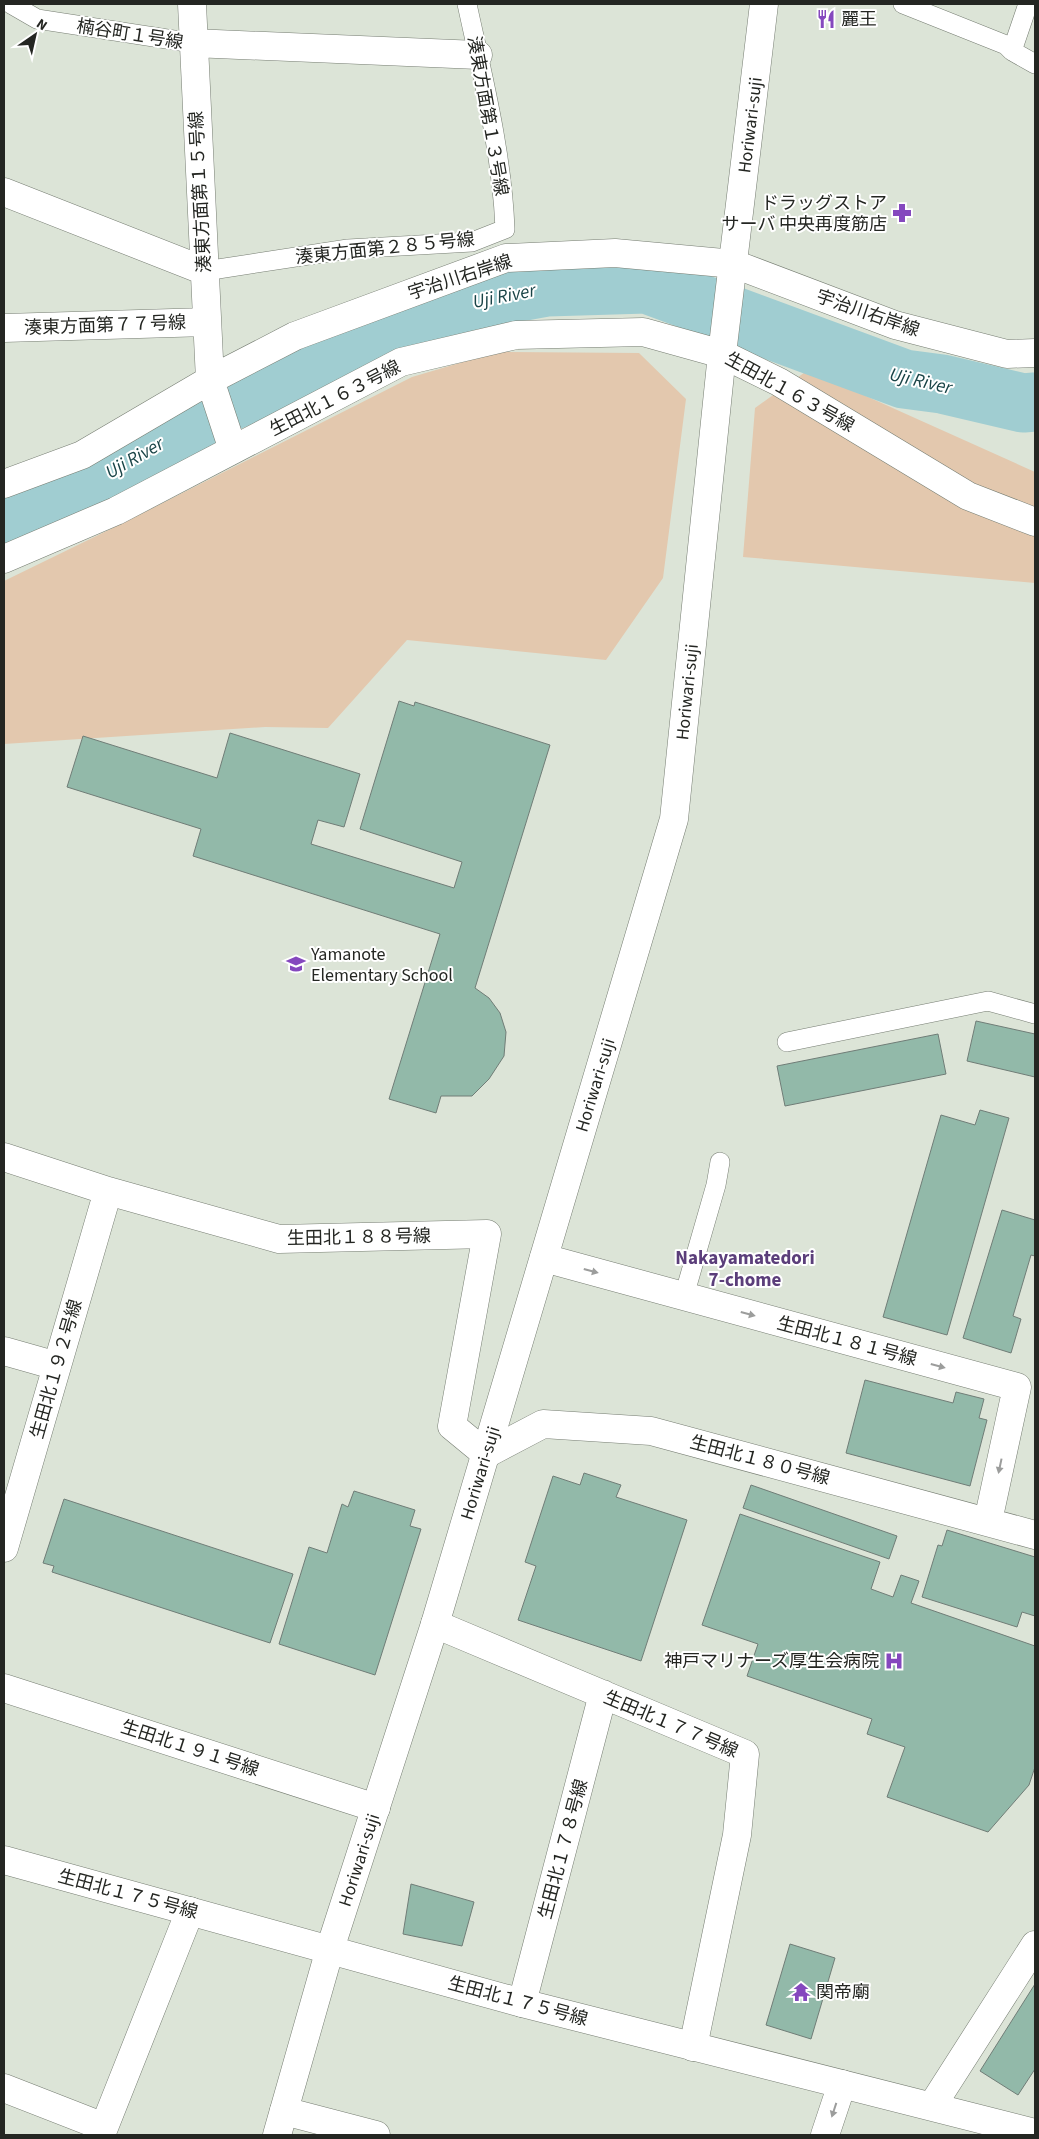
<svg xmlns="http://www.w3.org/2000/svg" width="1039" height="2139" viewBox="0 0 1039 2139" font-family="'Source Sans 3','Noto Sans JP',sans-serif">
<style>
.green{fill:#e3c8ae}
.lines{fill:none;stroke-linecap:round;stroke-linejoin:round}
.river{stroke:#a0cdd1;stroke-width:59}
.building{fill:#92b9a9;stroke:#707d77}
.lane-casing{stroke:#767d72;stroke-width:20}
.street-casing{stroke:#767d72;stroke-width:29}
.secondary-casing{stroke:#767d72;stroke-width:29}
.lane{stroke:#fff;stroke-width:19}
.street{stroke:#fff;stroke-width:28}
.secondary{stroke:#fff;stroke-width:28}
.oneway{fill:#9c9d9c}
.labels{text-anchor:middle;stroke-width:4;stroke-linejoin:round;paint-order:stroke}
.poi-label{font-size:18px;fill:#242622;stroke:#fff;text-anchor:start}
.street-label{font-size:18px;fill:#242622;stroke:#fff}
.water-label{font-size:19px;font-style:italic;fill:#194447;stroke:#fff}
.neighbourhood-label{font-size:19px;font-weight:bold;fill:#5b3e7a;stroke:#fff}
</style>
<rect width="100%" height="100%" fill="#dce4d7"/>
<path class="green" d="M 497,352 L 639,353 L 686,399 L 663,578 L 606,660 L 407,640 L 328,728 L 265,727 L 4,744 L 4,581 L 125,522 L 412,377 Z
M 808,370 L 1035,472 L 1035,583 L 743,557 L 755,408 Z"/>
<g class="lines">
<path class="river" d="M 4,523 L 77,490 L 224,404 L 294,374 L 354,345 L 469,301 L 547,287 L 647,284 L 904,379 L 942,384 L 1023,403 L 1035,402"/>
</g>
<path class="building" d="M 399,701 L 414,706 L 415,702 L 550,745 L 475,988 L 489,998 L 500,1013 L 506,1032 L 504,1056 L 489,1079 L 472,1096 L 441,1096 L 436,1113 L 389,1099 L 440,934 L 193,856 L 201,829 L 67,787 L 83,736 L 217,778 L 230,733 L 360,774 L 344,827 L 318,820 L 311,844 L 454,888 L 462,862 L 360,829 Z
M 976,1021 L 1035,1034 L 1035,1077 L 967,1061 Z
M 938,1034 L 946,1074 L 785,1106 L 777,1066 Z
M 980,1110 L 1009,1118 L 947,1335 L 883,1317 L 941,1115 L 975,1125 Z
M 1002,1210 L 1035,1220 L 1035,1256 L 1031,1255 L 1013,1316 L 1021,1319 L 1011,1353 L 963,1338 Z
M 865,1380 L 953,1403 L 956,1392 L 984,1399 L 979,1418 L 987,1420 L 970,1486 L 846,1453 Z
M 584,1473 L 621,1485 L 616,1497 L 687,1520 L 641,1661 L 518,1620 L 536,1566 L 525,1562 L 553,1476 L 580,1485 Z
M 751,1485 L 897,1536 L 889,1559 L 743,1508 Z
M 354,1491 L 415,1510 L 410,1526 L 421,1529 L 375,1675 L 279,1644 L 309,1547 L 327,1553 L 342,1504 L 348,1507 Z
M 64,1499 L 293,1574 L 270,1643 L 52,1572 L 54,1566 L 43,1563 Z
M 740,1514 L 880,1562 L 871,1589 L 893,1597 L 901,1575 L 919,1581 L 911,1603 L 1035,1646 L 1035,1767 L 1029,1785 L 988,1832 L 887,1797 L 905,1747 L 867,1734 L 872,1719 L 747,1676 L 758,1644 L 702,1625 Z
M 947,1530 L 1035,1557 L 1035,1616 L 1022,1612 L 1017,1627 L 922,1597 L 938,1545 L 942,1546 Z
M 411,1884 L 474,1902 L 462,1946 L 403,1934 Z
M 790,1944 L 835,1958 L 811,2039 L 766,2025 Z
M 1035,1984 L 1035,2069 L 1018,2095 L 980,2071 Z"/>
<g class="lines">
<g class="lane-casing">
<path id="lane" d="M 11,4 L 37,19 L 193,43
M 903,4 L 1006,45 L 1012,51
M 1028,4 L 1012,51 L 1035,64
M 205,271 L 348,249 L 472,242 L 505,229 C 502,153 483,78 467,4
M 787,1042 L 988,1001 L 1035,1014
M 684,1296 L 716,1185 L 720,1162"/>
</g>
<g class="street-casing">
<path id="street" d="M 192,4 L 210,380 L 233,450
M 193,43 L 478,55
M 4,192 L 205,271
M 4,328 L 207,322
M 4,484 L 82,455 L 210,380 L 295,336 L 506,258 L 615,253 L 734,264 L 895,325 L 1007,354 L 1035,353
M 4,559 L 116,511 L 401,362 L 516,335 L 643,332 L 722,354 L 779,382 L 968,496 L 1035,522
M 4,1157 L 108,1191 L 279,1239 L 487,1234 L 452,1426 L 486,1454 L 543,1424 L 651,1431 L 1035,1535
M 544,1258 L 1017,1387 L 988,1521
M 4,1351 L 57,1366
M 4,1548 L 108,1191
M 435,1624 L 745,1754 L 737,1835 L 693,2047
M 4,1688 L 376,1808
M 522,2003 L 603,1694
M 4,2088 L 104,2127
M 932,2106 L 1035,1945
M 284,2111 L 376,2135
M 101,2135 L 190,1911
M 825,2135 L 842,2084"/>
</g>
<g class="secondary-casing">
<path id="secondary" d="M 4,1860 L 522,2003 L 1035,2133
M 277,2135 L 330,1949 L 435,1624 L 674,819 L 722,354 L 764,4"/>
</g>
<use href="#lane" class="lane"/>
<use href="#street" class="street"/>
<use href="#secondary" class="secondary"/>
</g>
<defs><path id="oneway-solid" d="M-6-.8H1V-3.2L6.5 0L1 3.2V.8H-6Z" transform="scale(1.25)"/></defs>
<g class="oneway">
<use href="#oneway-solid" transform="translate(591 1271) rotate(15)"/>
<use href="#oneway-solid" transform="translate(748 1314) rotate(15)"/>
<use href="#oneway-solid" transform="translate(938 1366) rotate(15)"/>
<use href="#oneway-solid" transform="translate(1000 1466) rotate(102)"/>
<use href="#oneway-solid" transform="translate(834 2110) rotate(108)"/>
</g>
<defs>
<g id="restaurant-bare" transform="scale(1.5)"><path d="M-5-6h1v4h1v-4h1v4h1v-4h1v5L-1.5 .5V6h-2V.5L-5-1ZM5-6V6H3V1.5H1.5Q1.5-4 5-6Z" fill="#8548be" stroke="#fff" stroke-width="2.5" paint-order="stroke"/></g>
<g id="pharmacy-bare" transform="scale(1.5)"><path d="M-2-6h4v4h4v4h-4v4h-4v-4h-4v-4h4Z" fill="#8548be" stroke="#fff" stroke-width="2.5" paint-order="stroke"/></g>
<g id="school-bare" transform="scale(1.5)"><path d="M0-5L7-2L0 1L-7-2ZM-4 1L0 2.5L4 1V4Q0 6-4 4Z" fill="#8548be" stroke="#fff" stroke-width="2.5" paint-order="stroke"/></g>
<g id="hospital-bare" transform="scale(1.5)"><path d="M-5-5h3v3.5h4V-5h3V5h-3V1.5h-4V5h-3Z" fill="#8548be" stroke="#fff" stroke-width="2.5" paint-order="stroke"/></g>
<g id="temple-bare" transform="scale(1.5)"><path d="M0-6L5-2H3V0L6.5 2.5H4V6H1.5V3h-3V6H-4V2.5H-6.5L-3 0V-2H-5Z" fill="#8548be" stroke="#fff" stroke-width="2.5" paint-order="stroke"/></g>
</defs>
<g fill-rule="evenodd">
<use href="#restaurant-bare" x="826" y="19"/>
<use href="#pharmacy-bare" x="902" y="213"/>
<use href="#school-bare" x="296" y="964"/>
<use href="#hospital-bare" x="894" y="1661"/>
<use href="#temple-bare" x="801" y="1992"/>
</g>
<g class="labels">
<g class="poi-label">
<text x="841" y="25">麗王</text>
<text x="887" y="209" text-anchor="end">ドラッグストア<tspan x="887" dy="21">サーバ 中央再度筋店</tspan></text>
<text x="311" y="960">Yamanote<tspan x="311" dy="21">Elementary School</tspan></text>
<text x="879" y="1667" text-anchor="end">神戸マリナーズ厚生会病院</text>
<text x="816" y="1998">関帝廟</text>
</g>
<g class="street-label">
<text transform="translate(130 34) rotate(9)" y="6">楠谷町１号線</text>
<text transform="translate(488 116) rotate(80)" y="6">湊東方面第１３号線</text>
<text transform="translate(750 125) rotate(-83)" y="6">Horiwari-suji</text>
<text transform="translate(200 192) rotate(-93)" y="6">湊東方面第１５号線</text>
<text transform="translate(385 248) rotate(-6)" y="6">湊東方面第２８５号線</text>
<text transform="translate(460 277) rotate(-18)" y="6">宇治川右岸線</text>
<text transform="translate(868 313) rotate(19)" y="6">宇治川右岸線</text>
<text transform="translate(105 325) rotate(-2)" y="6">湊東方面第７７号線</text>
<text transform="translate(790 392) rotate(29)" y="6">生田北１６３号線</text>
<text transform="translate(335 398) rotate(-27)" y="6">生田北１６３号線</text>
<text transform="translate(687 692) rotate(-84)" y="6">Horiwari-suji</text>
<text transform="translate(595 1085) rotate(-73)" y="6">Horiwari-suji</text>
<text transform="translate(359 1237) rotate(-1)" y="6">生田北１８８号線</text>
<text transform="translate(847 1341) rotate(15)" y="6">生田北１８１号線</text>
<text transform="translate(56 1369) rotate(-74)" y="6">生田北１９２号線</text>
<text transform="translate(760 1460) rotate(15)" y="6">生田北１８０号線</text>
<text transform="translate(480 1473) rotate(-73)" y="6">Horiwari-suji</text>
<text transform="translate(671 1724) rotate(23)" y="6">生田北１７７号線</text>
<text transform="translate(190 1748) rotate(18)" y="6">生田北１９１号線</text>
<text transform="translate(563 1849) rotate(-75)" y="6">生田北１７８号線</text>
<text transform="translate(359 1860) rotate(-72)" y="6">Horiwari-suji</text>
<text transform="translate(128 1894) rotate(15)" y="6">生田北１７５号線</text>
<text transform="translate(518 2001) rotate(15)" y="6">生田北１７５号線</text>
</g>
<g class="water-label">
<text transform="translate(504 295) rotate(-11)" y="7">Uji River</text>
<text transform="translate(921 380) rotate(13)" y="7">Uji River</text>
<text transform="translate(134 457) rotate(-30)" y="7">Uji River</text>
</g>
<g class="neighbourhood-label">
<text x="745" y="1264">Nakayamatedori<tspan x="745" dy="22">7-chome</tspan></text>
</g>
</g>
<rect width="1039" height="2139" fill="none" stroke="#242622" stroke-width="10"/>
<g transform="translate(35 35) rotate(34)" stroke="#ffffff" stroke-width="4" paint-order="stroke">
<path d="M0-4L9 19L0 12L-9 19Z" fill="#242622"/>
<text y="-8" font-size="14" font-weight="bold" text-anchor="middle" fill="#242622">N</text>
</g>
</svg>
